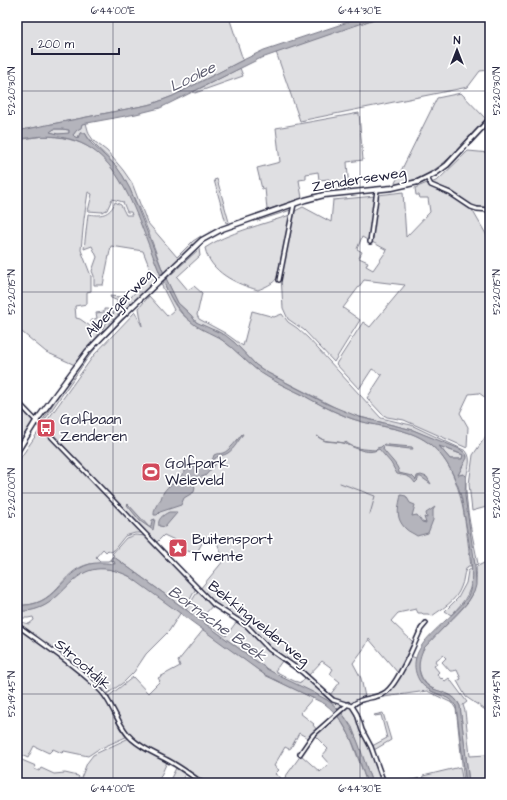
<svg xmlns="http://www.w3.org/2000/svg" width="507" height="800" viewBox="0 0 507 800" font-family="'Architects Daughter',sans-serif">
<style>
.green{fill:#dfdfe2;stroke:#80808e;fill-rule:evenodd}
.water{fill:#b4b4bc;stroke:#7a7a88;fill-rule:evenodd}
.lines{fill:none;stroke-linecap:round;stroke-linejoin:round}
.stream{stroke:#7a7a88;stroke-width:1}
.minor-casing{stroke:#22223b;stroke-width:6}
.major-casing{stroke:#22223b;stroke-width:7}
.minor{stroke:#fff;stroke-width:3}
.major{stroke:#fff;stroke-width:4}
.ticks{fill:none;stroke:#22223b;stroke-width:1;stroke-opacity:0.45}
.labels{text-anchor:middle;stroke-width:3.5;stroke-linejoin:round;paint-order:stroke}
.street-label{font-size:15px;fill:#22223b;stroke:#fff}
.poi-label{font-size:15px;fill:#22223b;stroke:#fff;text-anchor:start}
.water-label{font-size:16px;font-style:italic;fill:#5c5c6f;stroke:#fff}
.neatline{fill:none;stroke:#22223b;stroke-width:1.5}
.ticks-label{font-size:10px;text-anchor:middle;fill:#22223b}
</style>
<rect width="100%" height="100%" fill="#fff"/>
<filter id="ink" filterUnits="userSpaceOnUse"><feTurbulence type="fractalNoise" baseFrequency=".025" numOctaves="2"/><feDisplacementMap in="SourceGraphic" scale="8" xChannelSelector="R" yChannelSelector="G"/><feConvolveMatrix kernelMatrix="1 2 1 2 8 2 1 2 1" color-interpolation-filters="sRGB"/></filter>
<g filter="url(#ink)">
<path class="green" d="M 17,17 L 229,17 L 243,60 L 173,96 L 152,104 L 17,131 Z
M 380,17 L 490,17 L 490,70 L 480,71 L 468,87 L 300,121 L 276,52 Z
M 240,68 L 243,76 L 195,93 L 193,92 Z
M 461,93 L 486,119 C 467,140 449,163 424,176 C 414,181 404,182 394,185 L 437,98 Z
M 359,113 L 363,160 L 347,162 L 349,190 L 330,192 L 329,179 L 319,180 L 318,172 L 306,174 L 306,179 L 299,180 L 302,198 L 267,210 L 265,188 L 262,189 L 257,168 L 280,162 L 276,128 Z
M 86,123 L 89,134 L 94,141 L 107,151 L 123,170 L 132,183 L 147,222 L 177,257 L 193,241 L 201,236 L 197,242 L 164,274 C 151,240 137,195 116,167 C 107,154 93,146 85,133 L 81,132 L 78,138 L 75,137 L 73,135 L 77,129 L 81,126 L 81,124 Z
M 54,129 L 62,129 L 69,130 L 69,134 L 58,134 L 49,132 Z
M 43,136 C 60,136 78,140 92,149 C 128,172 146,238 161,276 L 108,328 L 103,330 L 102,329 L 114,313 L 114,307 L 118,301 L 111,298 L 110,296 L 130,298 L 152,274 L 143,251 L 111,246 L 103,285 L 94,285 L 94,276 L 92,271 L 97,257 L 92,246 L 84,249 L 88,214 C 100,216 110,216 115,202 L 121,205 L 126,215 L 132,215 L 131,212 L 127,212 L 123,202 L 112,199 L 107,210 L 102,212 L 88,211 L 92,194 L 88,192 L 84,219 L 81,250 L 91,276 L 91,291 L 87,292 L 87,304 L 75,306 L 76,318 L 80,319 L 100,333 L 75,365 L 46,352 L 17,328 L 17,307 L 19,296 L 17,295 L 17,140 Z
M 468,151 L 490,153 L 490,208 L 477,208 L 473,206 L 450,190 L 434,185 L 431,183 L 438,180 Z
M 217,179 L 229,222 L 226,223 L 214,180 Z
M 427,183 L 432,187 L 449,193 L 471,208 L 490,241 L 490,401 L 479,393 L 469,394 L 460,413 L 468,427 L 467,448 L 404,420 L 387,417 L 382,414 L 367,398 L 382,375 L 372,369 L 359,389 L 336,364 L 363,322 L 370,327 L 405,285 L 364,280 L 343,308 L 360,320 L 334,362 L 304,330 L 288,319 L 283,308 L 281,276 L 295,211 L 303,207 L 331,222 L 333,200 L 375,196 L 369,241 L 362,237 L 357,249 L 362,252 L 359,258 L 368,262 L 366,266 L 373,270 L 387,250 L 372,242 L 378,195 L 403,192 L 406,237 L 430,212 L 428,198 L 420,198 L 419,195 L 416,195 L 415,188 Z
M 292,206 L 291,210 L 257,221 L 256,218 Z
M 290,215 L 277,278 C 273,284 265,287 258,290 C 236,284 210,272 205,248 C 226,233 265,224 290,215 Z
M 199,249 L 200,256 L 177,277 L 188,290 L 194,286 L 202,293 L 197,315 L 199,319 L 225,333 L 243,346 L 252,311 L 274,317 L 282,314 L 288,322 L 297,328 L 308,338 L 381,418 L 411,425 L 466,451 C 473,459 467,470 466,480 C 465,508 473,537 478,564 L 475,565 C 470,538 461,503 466,476 L 462,474 L 459,476 L 458,475 L 467,456 L 464,452 L 413,430 L 348,414 L 268,373 L 256,365 L 235,343 L 217,331 L 206,328 L 196,322 L 191,315 L 178,303 L 166,279 Z
M 164,282 C 169,295 176,311 188,319 C 200,328 213,333 225,342 C 236,350 245,361 257,370 C 270,379 285,386 299,393 C 314,401 329,410 345,416 C 366,425 389,426 410,433 C 464,453 464,518 471,566 L 468,566 L 466,569 C 463,575 464,581 461,587 C 456,601 443,608 432,616 L 428,614 L 423,614 L 422,613 L 418,613 L 416,609 L 398,613 L 391,621 L 414,643 L 398,673 L 369,639 L 365,647 L 353,663 L 361,678 L 365,697 L 371,696 L 370,697 L 358,700 L 352,704 L 337,700 L 330,695 L 340,682 L 330,674 L 333,669 L 322,661 L 308,676 L 300,669 L 272,650 L 248,626 L 216,605 L 200,589 L 224,560 L 216,540 L 206,536 L 196,554 L 188,551 L 182,551 L 185,545 L 164,535 L 156,543 L 44,425 L 94,355 L 135,312 L 142,326 L 139,308 L 149,296 L 167,316 L 174,310 L 161,284 Z
M 104,309 L 107,309 L 111,311 L 100,328 L 90,321 L 97,318 L 96,313 L 104,312 Z
M 128,312 L 127,316 L 98,345 L 87,359 L 44,421 L 41,423 L 61,391 L 88,352 Z
M 17,403 L 33,421 L 17,446 Z
M 41,428 L 142,533 L 135,533 L 125,536 L 113,551 L 111,552 L 108,550 L 106,552 L 103,549 L 96,557 L 100,561 L 108,561 L 110,560 L 114,561 L 115,564 C 107,564 98,563 90,564 C 59,570 58,608 17,605 L 17,470 L 21,457 Z
M 486,436 L 490,439 L 490,506 L 472,511 L 469,484 L 473,455 Z
M 439,446 L 463,455 L 462,459 L 450,459 Z
M 135,535 L 146,536 L 195,587 L 195,590 L 185,609 L 114,557 L 112,557 L 114,555 L 112,554 L 126,538 Z
M 490,560 L 490,713 L 466,697 L 457,681 L 461,679 L 457,670 L 453,671 L 450,671 L 442,662 L 446,658 L 443,655 L 435,661 L 437,664 L 434,666 L 439,672 L 437,674 L 441,679 L 442,678 L 445,681 L 449,678 L 467,702 L 463,705 L 465,711 L 470,756 L 486,755 L 487,758 L 490,757 L 490,783 L 469,783 L 460,706 C 453,691 441,694 430,687 C 418,678 415,660 424,648 C 426,644 431,641 434,637 C 446,625 460,613 470,599 C 476,589 477,579 476,567 Z
M 99,568 C 131,569 156,595 181,612 L 169,631 L 146,654 L 134,672 L 124,682 L 107,694 L 81,671 L 17,622 L 17,611 C 64,612 62,572 99,568 ZM 33,617 L 34,620 L 29,624 L 21,622 L 19,619 L 20,618 L 28,618 Z
M 472,568 C 473,591 466,600 451,615 L 445,611 L 458,598 L 466,583 L 468,571 Z
M 198,591 L 200,591 L 219,610 L 219,611 L 212,606 C 209,611 204,613 202,618 L 203,620 L 226,636 L 237,621 C 254,633 266,649 282,661 L 275,671 L 294,681 L 301,683 L 306,677 L 332,700 L 342,704 L 343,707 L 339,710 L 325,699 L 284,680 L 267,669 L 186,610 Z
M 17,627 L 82,675 L 97,689 L 103,696 L 128,736 L 97,750 L 88,756 L 64,751 L 62,753 L 53,749 L 49,753 L 34,746 L 28,758 L 17,753 Z
M 204,629 L 265,675 L 313,698 L 300,713 L 314,724 L 313,725 L 317,730 L 308,738 L 299,733 L 291,748 L 289,749 L 285,747 L 274,766 L 279,770 L 275,774 L 281,778 L 278,783 L 204,783 L 175,763 L 136,741 L 128,732 L 109,701 L 109,696 L 133,677 L 148,693 L 160,681 L 158,678 L 180,666 L 178,661 Z
M 410,656 L 416,658 C 414,670 420,684 431,691 C 441,697 449,695 456,706 L 466,783 L 464,783 L 457,716 L 456,709 L 452,703 L 427,691 L 377,698 C 395,693 402,671 410,656 Z
M 348,707 L 352,708 L 357,717 L 361,732 L 370,749 L 382,783 L 372,783 L 352,727 L 342,713 Z
M 383,713 L 391,740 L 374,750 L 372,746 L 387,738 L 381,715 L 375,716 L 374,715 Z
M 338,716 L 350,736 L 367,783 L 281,783 L 301,755 L 320,772 L 329,764 L 322,756 L 328,749 L 315,736 Z
M 129,738 L 137,745 L 167,762 L 159,780 L 166,783 L 79,783 L 87,763 L 93,755 Z
M 17,758 L 36,766 L 34,769 L 39,771 L 41,768 L 54,774 L 65,773 L 78,776 L 79,777 L 77,783 L 17,783 Z
M 460,767 L 463,783 L 437,783 L 424,780 L 406,782 L 405,781 L 422,779 L 423,776 Z
M 176,768 L 185,774 L 181,783 L 176,783 L 170,780 Z"/>
<path class="water" d="M 363,17 L 380,17 L 259,59 L 160,108 L 136,114 L 82,124 L 81,128 L 77,130 L 73,135 L 75,137 L 78,138 L 80,133 L 85,133 L 91,143 L 116,166 L 123,176 L 130,189 L 164,274 L 178,303 L 191,315 L 196,322 L 225,335 L 235,343 L 256,365 L 268,373 L 327,404 L 359,417 L 413,430 L 460,449 L 466,454 L 467,458 L 458,475 L 459,475 L 464,474 L 466,476 L 465,496 L 475,565 L 476,585 L 474,592 L 468,602 L 424,648 C 417,661 416,679 431,688 C 442,693 454,693 460,706 L 469,783 L 466,783 L 456,706 C 447,692 427,695 419,680 C 400,645 453,622 468,596 C 478,578 465,522 462,500 C 457,479 447,458 430,444 C 406,425 372,428 345,416 C 330,410 315,402 301,394 C 286,387 271,380 257,370 C 245,361 235,349 222,340 C 214,334 203,331 195,325 C 175,311 166,289 157,266 C 129,197 112,118 17,140 L 17,131 L 152,104 L 173,96 L 239,62 L 264,50 ZM 54,129 L 62,129 L 69,130 L 69,133 L 58,134 L 50,132 ZM 439,446 L 461,454 L 463,455 L 462,459 L 450,459 Z
M 242,434 L 243,434 C 239,440 234,449 228,453 C 224,456 219,455 215,458 L 215,465 L 205,476 L 194,479 L 193,480 L 195,488 L 194,492 L 184,498 L 181,505 L 160,512 L 157,515 L 154,515 C 154,508 157,504 161,499 C 162,493 168,485 173,484 L 175,480 L 180,477 L 186,470 C 195,468 202,462 212,461 L 214,455 C 217,453 220,454 223,453 C 229,451 238,439 242,434 Z
M 317,436 L 325,441 L 345,443 L 346,442 C 353,449 365,449 375,450 L 377,448 L 381,447 L 384,444 L 388,445 L 412,447 L 413,449 L 410,449 L 384,446 L 383,449 C 388,457 399,465 399,473 L 412,476 L 416,480 L 417,476 L 421,475 L 427,477 L 431,484 L 421,477 L 418,477 L 418,480 L 415,483 C 410,475 405,476 397,474 L 391,463 L 379,449 C 367,456 355,447 343,443 C 333,440 324,443 317,436 Z
M 401,495 L 406,496 L 410,503 L 415,505 L 412,516 L 417,515 L 422,522 L 426,523 L 424,517 L 427,518 L 426,513 L 435,507 L 433,510 L 433,520 L 428,533 L 417,536 C 413,533 409,532 406,529 C 395,518 398,509 401,495 Z
M 128,504 L 149,527 L 151,527 L 152,520 L 155,519 L 153,530 L 140,521 L 127,505 Z
M 169,512 L 177,512 L 177,513 L 165,527 L 159,526 C 157,519 163,515 169,512 Z
M 112,557 L 114,557 L 267,669 C 286,681 308,688 327,700 C 355,718 361,754 372,783 L 367,783 C 357,755 350,723 325,704 L 265,675 L 129,576 C 66,547 71,615 17,611 L 17,605 C 57,608 59,573 90,564 C 98,562 106,563 115,564 L 114,561 L 110,560 Z"/>
<g class="lines">
<path class="stream" d="M 340,483 L 375,496 L 370,514"/>
<g class="minor-casing">
<path id="minor" d="M 427,178 L 431,185 L 450,193 L 471,207 L 477,209 L 490,210
M 370,242 L 377,190
M 279,280 L 294,204
M 17,401 L 214,605 L 247,626 L 269,649 L 302,672 L 333,700 L 352,706 L 357,714 L 362,730 L 371,747 L 384,783
M 17,625 C 44,645 78,667 101,691 C 114,705 118,727 132,739 C 143,749 156,754 169,761 C 180,767 191,775 202,783
M 352,706 C 361,696 375,700 386,692 C 399,682 414,645 421,629 L 426,623
M 300,754 L 313,735 L 348,704
M 408,783 L 422,781 L 435,783"/>
</g>
<g class="major-casing">
<path id="major" d="M 17,452 L 36,421 L 87,352 L 119,319 L 202,240 L 222,229 L 305,200 L 324,195 L 392,188 L 418,182 L 436,173 L 447,165 L 490,119"/>
</g>
<use href="#minor" class="minor"/>
<use href="#major" class="major"/>
</g>
</g>
<path class="ticks" d="M 113,17 L 113,783M 360,17 L 360,783M 17,91 L 490,91M 17,292 L 490,292M 17,493 L 490,493M 17,694 L 490,694"/>
<defs>
<g id="bus-square" transform="scale(1)"><rect x="-9" y="-9" width="18" height="18" rx="4" fill="#d1495b" stroke="#fff"/><path d="M-5-6H5V4H4V6H2V4H-2V6H-4V4H-5ZM-3.5-4V0h7V-4ZM-3.5 1.2v1.5H-2V1.2ZM2 1.2v1.5H3.5V1.2Z" fill="#fff"/></g>
<g id="stadium-square" transform="scale(1)"><rect x="-9" y="-9" width="18" height="18" rx="4" fill="#d1495b" stroke="#fff"/><path d="M0-5a6.5 5 0 1 0 0 10a6.5 5 0 1 0 0-10ZM-3.5-1.8h7v3.6h-7Z" fill="#fff"/></g>
<g id="sight-square" transform="scale(1)"><rect x="-9" y="-9" width="18" height="18" rx="4" fill="#d1495b" stroke="#fff"/><path d="M0-6L1.8-2.2L6-1.7L2.9 1.2L3.7 5.4L0 3.3L-3.7 5.4L-2.9 1.2L-6-1.7L-1.8-2.2Z" fill="#fff"/></g>
</defs>
<g fill-rule="evenodd">
<use href="#bus-square" x="46" y="428"/>
<use href="#stadium-square" x="151" y="472"/>
<use href="#sight-square" x="178" y="548"/>
</g>
<g class="labels">
<g class="street-label">
<text transform="translate(359 179) rotate(-9)" y="5">Zenderseweg</text>
<text transform="translate(119 303) rotate(-45)" y="5">Albergerweg</text>
<text transform="translate(259 623) rotate(39)" y="5">Bekkingvelderweg</text>
<text transform="translate(83 664) rotate(41)" y="5">Strootdijk</text>
</g>
<g class="poi-label">
<text x="60" y="424">Golfbaan<tspan x="60" dy="17">Zenderen</tspan></text>
<text x="165" y="468">Golfpark<tspan x="165" dy="17">Weleveld</tspan></text>
<text x="192" y="544">Buitensport<tspan x="192" dy="17">Twente</tspan></text>
</g>
<g class="water-label">
<text transform="translate(192 76) rotate(-26)" y="6">Loolee</text>
<text transform="translate(218 623) rotate(36)" y="6">Bornsche Beek</text>
</g>
</g>
<rect width="507" height="800" fill="none" stroke="#fff" stroke-width="44"/>
<g transform="translate(457 50)" stroke="#ffffff" stroke-width="3" paint-order="stroke">
<path d="M0-3L7 15L0 10L-7 15Z" fill="#22223b"/>
<text y="-6" font-size="11" font-weight="bold" text-anchor="middle" fill="#22223b">N</text>
</g>
<path d="M32 48v6h87v-6" fill="none" stroke="#22223b" stroke-width="2"/>
<text x="38" y="48" font-size="12" fill="#22223b" stroke="#ffffff" stroke-width="3" paint-order="stroke">200 m</text>
<rect x="22" y="22" width="463" height="756" class="neatline"/>
<g class="ticks-label">
<text x="113" y="14">6°44'00"E</text>
<text x="360" y="14">6°44'30"E</text>
<text transform="translate(11 91) rotate(-90)" y="4">52°20'30"N</text>
<text transform="translate(496 91) rotate(-90)" y="4">52°20'30"N</text>
<text transform="translate(11 292) rotate(-90)" y="4">52°20'15"N</text>
<text transform="translate(496 292) rotate(-90)" y="4">52°20'15"N</text>
<text transform="translate(11 493) rotate(-90)" y="4">52°20'00"N</text>
<text transform="translate(496 493) rotate(-90)" y="4">52°20'00"N</text>
<text transform="translate(11 694) rotate(-90)" y="4">52°19'45"N</text>
<text transform="translate(496 694) rotate(-90)" y="4">52°19'45"N</text>
<text x="113" y="792">6°44'00"E</text>
<text x="360" y="792">6°44'30"E</text>
</g>
</svg>
